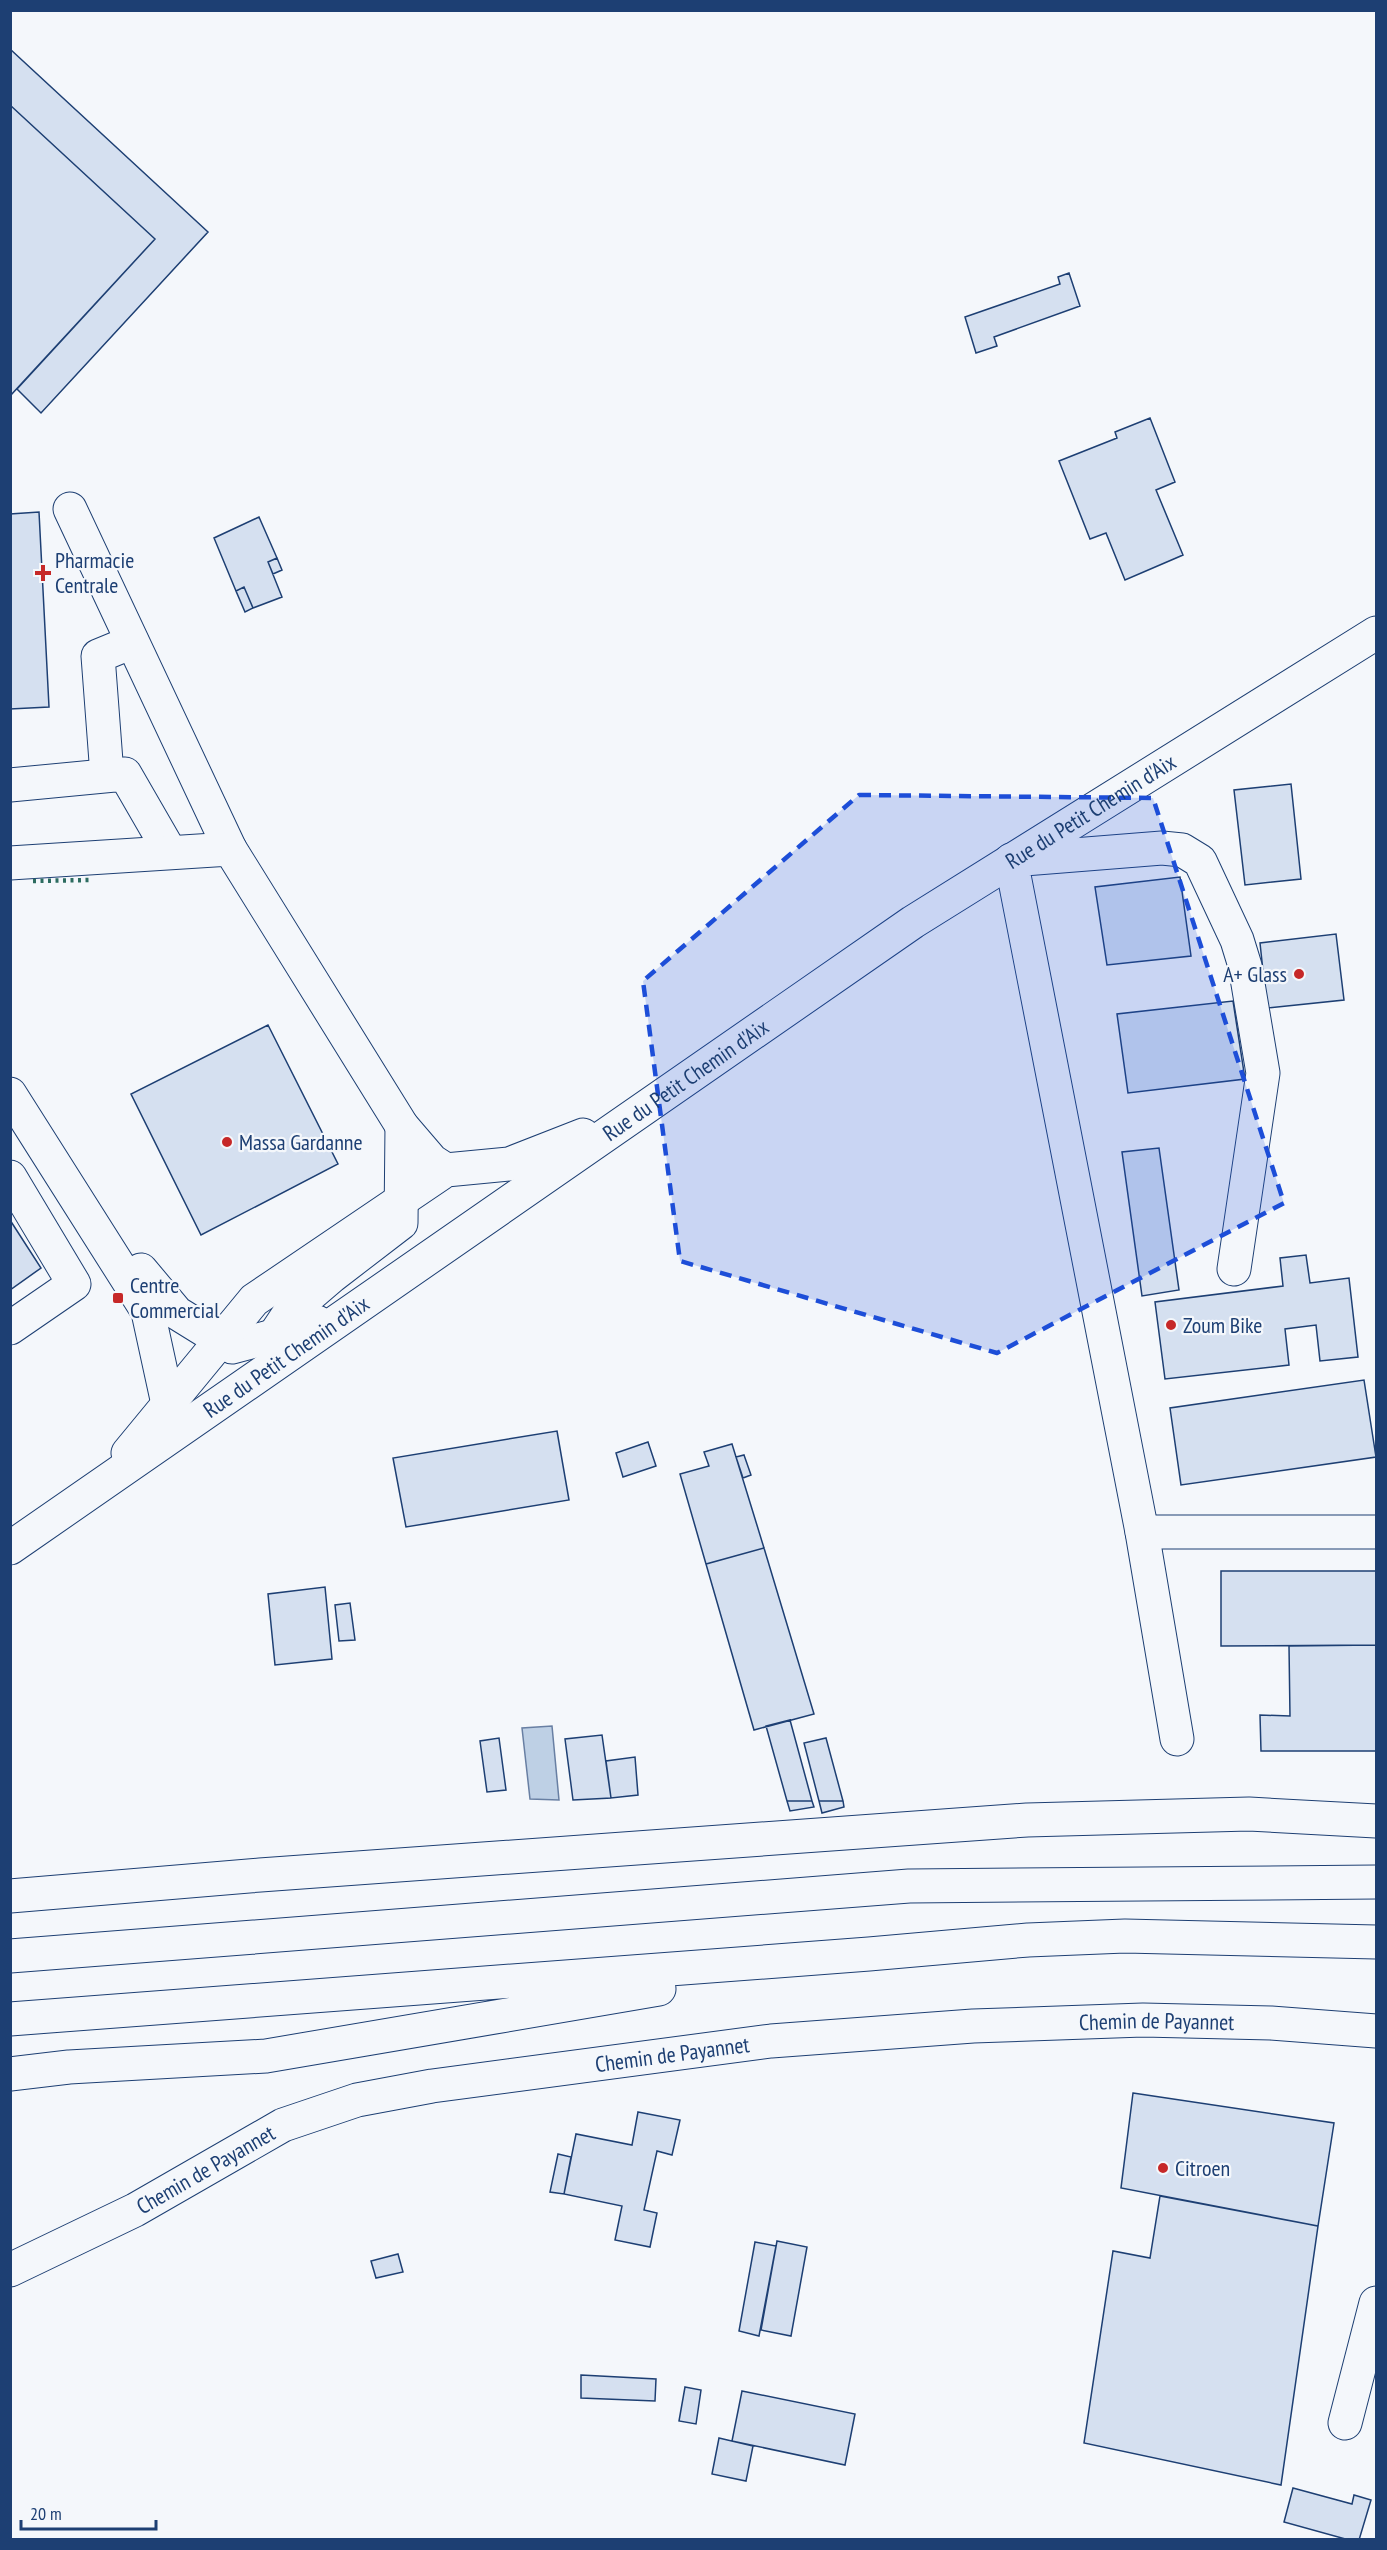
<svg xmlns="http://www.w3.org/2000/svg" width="1387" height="2550" viewBox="0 0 1387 2550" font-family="'PT Sans Narrow',sans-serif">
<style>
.water{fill:#bed0e5;stroke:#687fa3;stroke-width:1.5}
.building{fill:#d5e0f0;stroke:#1d3f73;stroke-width:1.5}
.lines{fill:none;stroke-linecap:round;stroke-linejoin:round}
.minor-casing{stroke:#1d3f73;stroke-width:35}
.highway-casing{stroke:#1d3f73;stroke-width:35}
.minor{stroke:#f4f7fb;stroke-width:33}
.highway{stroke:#f4f7fb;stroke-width:33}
.hedge{stroke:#2c6c60;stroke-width:4.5;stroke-dasharray:3 4.5;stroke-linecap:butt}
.marked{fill:#1d4ed8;fill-opacity:0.2;stroke:#1d4ed8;stroke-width:4.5;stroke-dasharray:12 8;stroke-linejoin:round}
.poi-dot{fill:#c62828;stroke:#f4f7fb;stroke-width:2}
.labels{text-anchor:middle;stroke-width:4.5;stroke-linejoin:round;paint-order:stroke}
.poi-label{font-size:22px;fill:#1d3f73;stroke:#f4f7fb;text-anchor:start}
.street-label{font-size:22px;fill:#1d3f73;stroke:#f4f7fb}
</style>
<rect width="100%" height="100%" fill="#f4f7fb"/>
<path class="water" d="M 552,1726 L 559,1800 L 530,1799 L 522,1728 Z"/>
<path class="building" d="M 10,49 L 208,232 L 41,413 L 17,389 L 155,239 L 10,105 Z
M 10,105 L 155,239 L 10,396 Z
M 1069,273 L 1080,306 L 994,337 L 997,346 L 976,353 L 965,317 L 1060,284 L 1058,277 Z
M 1150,418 L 1175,482 L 1156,490 L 1183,555 L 1125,580 L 1106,533 L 1090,539 L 1059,461 L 1117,438 L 1115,432 Z
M 39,512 L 49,707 L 10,709 L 10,514 Z
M 259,517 L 277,558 L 268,562 L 282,597 L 253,608 L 244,587 L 236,591 L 214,538 Z
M 277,558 L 282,570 L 273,574 L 268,562 Z
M 244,587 L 253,608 L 245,612 L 236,591 Z
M 1291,784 L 1301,879 L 1245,885 L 1234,790 Z
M 1180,877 L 1191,956 L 1107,965 L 1095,887 Z
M 1336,934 L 1344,1000 L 1267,1008 L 1260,943 Z
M 1233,1001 L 1245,1079 L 1128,1093 L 1117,1014 Z
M 268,1025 L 338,1164 L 201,1235 L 131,1094 Z
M 1159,1148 L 1179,1290 L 1142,1296 L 1122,1152 Z
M 10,1220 L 41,1268 L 10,1290 Z
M 1306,1255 L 1310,1283 L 1349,1278 L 1358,1357 L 1320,1361 L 1316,1325 L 1285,1329 L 1289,1365 L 1165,1379 L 1155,1302 L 1283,1286 L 1280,1258 Z
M 1364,1380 L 1376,1457 L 1181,1485 L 1170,1408 Z
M 557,1431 L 569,1500 L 406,1527 L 393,1458 Z
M 648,1442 L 656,1466 L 623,1477 L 616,1453 Z
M 732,1444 L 764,1548 L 706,1564 L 680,1474 L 709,1466 L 704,1452 Z
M 744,1455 L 751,1475 L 743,1478 L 736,1457 Z
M 764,1548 L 814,1714 L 754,1730 L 706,1564 Z
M 1221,1571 L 1376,1571 L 1376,1645 L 1221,1646 Z
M 325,1587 L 332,1659 L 275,1665 L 268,1594 Z
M 350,1603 L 355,1640 L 339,1641 L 335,1605 Z
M 1376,1645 L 1376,1751 L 1261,1751 L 1260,1715 L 1290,1716 L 1289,1646 Z
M 790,1720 L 812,1801 L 787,1801 L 766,1726 Z
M 602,1735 L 611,1798 L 573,1800 L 565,1739 Z
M 499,1738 L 506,1790 L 487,1792 L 480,1741 Z
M 826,1738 L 843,1801 L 819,1801 L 804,1743 Z
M 635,1757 L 638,1795 L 611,1798 L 606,1761 Z
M 787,1801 L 812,1801 L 814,1807 L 790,1811 Z
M 819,1801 L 843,1801 L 844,1807 L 822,1813 Z
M 1133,2093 L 1334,2123 L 1318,2226 L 1121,2188 Z
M 638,2112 L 680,2120 L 672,2155 L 657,2151 L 644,2210 L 657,2213 L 650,2247 L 615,2240 L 622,2206 L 564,2194 L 576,2134 L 632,2145 Z
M 558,2154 L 571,2157 L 564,2194 L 550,2192 Z
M 1160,2196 L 1318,2226 L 1281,2485 L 1084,2443 L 1113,2251 L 1150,2258 Z
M 777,2241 L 807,2247 L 791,2336 L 761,2330 Z
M 755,2242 L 776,2246 L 759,2336 L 739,2331 Z
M 398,2254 L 403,2272 L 376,2278 L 371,2261 Z
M 581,2375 L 656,2379 L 655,2401 L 581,2398 Z
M 685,2387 L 701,2390 L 696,2424 L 679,2421 Z
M 742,2391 L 855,2414 L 845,2465 L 732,2441 Z
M 719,2438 L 753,2446 L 746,2481 L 712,2474 Z
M 1293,2488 L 1352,2504 L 1354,2495 L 1371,2500 L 1359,2540 L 1349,2540 L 1284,2522 Z"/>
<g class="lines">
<g class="minor-casing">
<g id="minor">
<path d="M 70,509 L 230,849"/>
<path d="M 107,775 L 98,656 L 132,642"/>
<path d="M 10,785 L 125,774 L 170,852"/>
<path d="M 10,863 L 230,849 L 402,1126 L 432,1161 L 446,1170"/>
<path d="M 10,1094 L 148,1312 L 168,1404"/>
<path d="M 10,1177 L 74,1284 L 10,1328"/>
<path d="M 141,1270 L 177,1313 L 232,1347 L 296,1330 L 317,1322"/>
<path d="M 272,1339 L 290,1312 L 332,1276 L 401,1223 L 402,1126"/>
<path d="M 128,1453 L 254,1300 L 446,1170 L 509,1164 L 583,1135"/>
<path d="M 1142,1532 L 1375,1532"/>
<path id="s1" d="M 10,1548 L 913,922 L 1376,633"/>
<path d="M 1177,1739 L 1142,1532 L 1011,860 L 1162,848 L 1182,850 L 1200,861 L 1237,940 L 1245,966 L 1263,1073 L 1234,1269"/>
<path id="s2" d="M 10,2270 L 135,2210 L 283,2125 L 357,2100 L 432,2086 L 771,2041 L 973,2026 L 1143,2020 L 1271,2023 L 1376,2031"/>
<path d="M 1345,2423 L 1376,2303"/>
</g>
</g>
<g class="highway-casing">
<path id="highway" d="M 10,1896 L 260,1875 L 1027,1820 L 1249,1814 L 1376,1821
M 10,1956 L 909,1886 L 1376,1882
M 10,2019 L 869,1954 L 1028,1940 L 1125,1936 L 1376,1942
M 10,2074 L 69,2067 L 266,2056 L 659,1989"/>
</g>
<use href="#minor" class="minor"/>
<use href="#highway" class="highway"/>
<path class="hedge" d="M 33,881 L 89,880"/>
</g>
<path class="marked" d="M 859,795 L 1153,798 L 1284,1203 L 997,1353 L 680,1261 L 643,981 Z"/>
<g class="poi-dot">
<path d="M40 564h6v6h6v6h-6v6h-6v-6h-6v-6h6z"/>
<circle cx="1299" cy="974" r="6"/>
<circle cx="227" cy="1142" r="6"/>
<rect x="112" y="1292" width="12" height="12" rx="3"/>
<circle cx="1171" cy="1325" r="6"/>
<circle cx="1163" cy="2168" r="6"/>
</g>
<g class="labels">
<g class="poi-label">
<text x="55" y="568">Pharmacie<tspan x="55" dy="25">Centrale</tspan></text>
<text x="1287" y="982" text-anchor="end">A+ Glass</text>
<text x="239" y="1150">Massa Gardanne</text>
<text x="130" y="1293">Centre<tspan x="130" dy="25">Commercial</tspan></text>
<text x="1183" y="1333">Zoum Bike</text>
<text x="1175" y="2176">Citroen</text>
</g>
<g class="street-label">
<text dy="8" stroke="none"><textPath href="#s1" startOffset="1308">Rue du Petit Chemin d'Aix</textPath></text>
<text dy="8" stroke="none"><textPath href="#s1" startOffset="822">Rue du Petit Chemin d'Aix</textPath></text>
<text dy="8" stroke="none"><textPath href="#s1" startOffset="336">Rue du Petit Chemin d'Aix</textPath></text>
<text dy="8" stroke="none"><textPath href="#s2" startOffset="1192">Chemin de Payannet</textPath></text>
<text dy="8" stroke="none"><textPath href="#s2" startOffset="706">Chemin de Payannet</textPath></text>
<text dy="8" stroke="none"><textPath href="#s2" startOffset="220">Chemin de Payannet</textPath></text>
</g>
</g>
<rect width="1387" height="2550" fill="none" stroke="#1d3f73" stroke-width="24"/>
<path d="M21 2520v9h135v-9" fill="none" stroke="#1d3f73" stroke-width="3"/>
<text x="30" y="2520" font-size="18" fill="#1d3f73" stroke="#f4f7fb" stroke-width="4.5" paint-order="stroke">20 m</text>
</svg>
